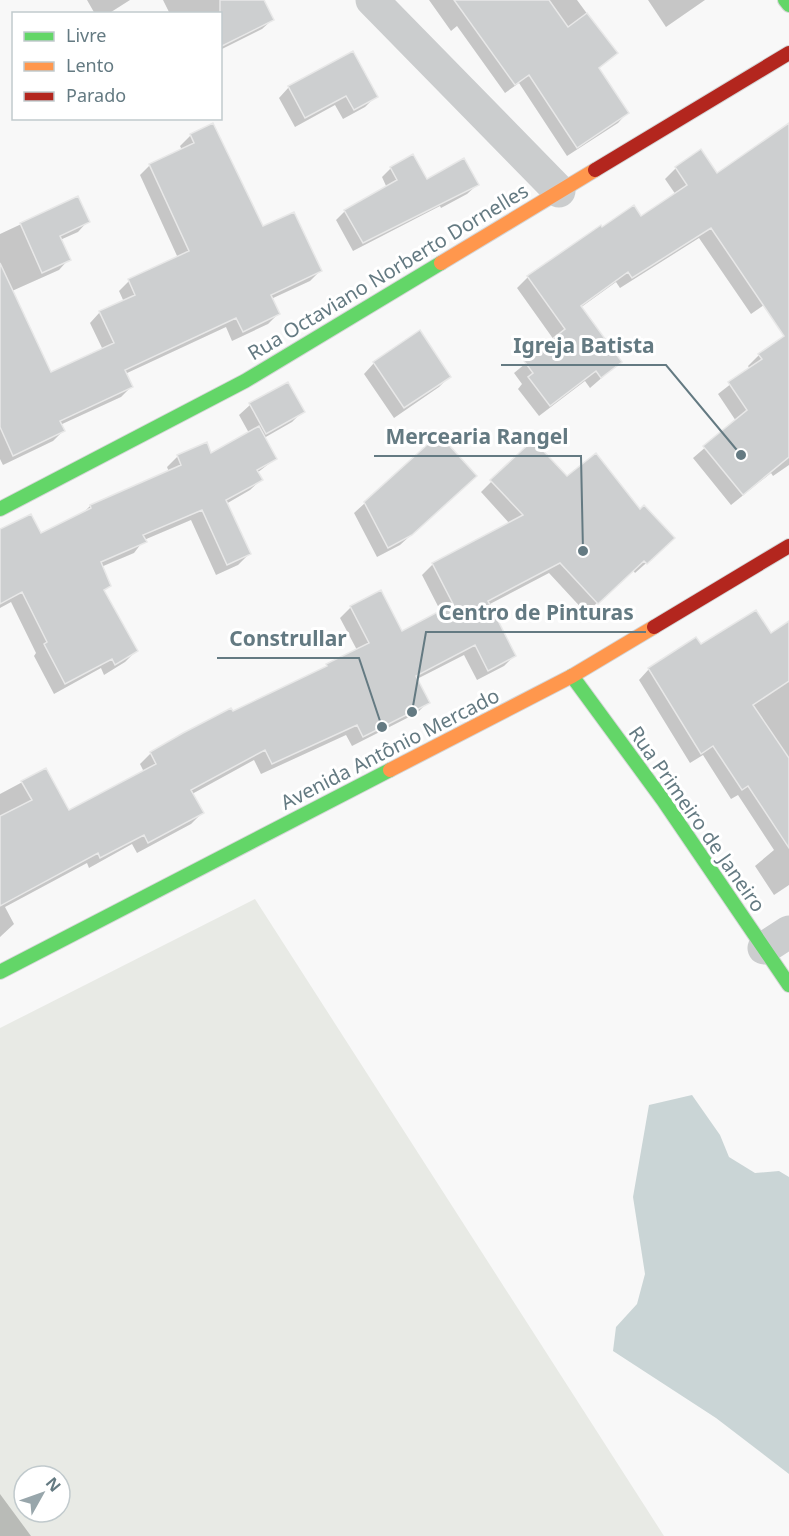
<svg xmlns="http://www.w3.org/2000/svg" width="789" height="1536" viewBox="0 0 789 1536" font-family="'Noto Sans',sans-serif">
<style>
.green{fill:#e8eae5;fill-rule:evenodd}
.water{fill:#cad5d6}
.shadow{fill:#0003}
.building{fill:#cdcfd0;stroke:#e8e8e8;stroke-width:1.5}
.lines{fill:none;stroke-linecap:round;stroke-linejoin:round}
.fast-casing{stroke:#d4d5d6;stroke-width:16}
.slow-casing{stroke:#d4d5d6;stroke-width:16}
.jam-casing{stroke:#d4d5d6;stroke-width:16}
.street{stroke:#cbcdce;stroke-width:33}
.fast{stroke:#63d668;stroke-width:14}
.slow{stroke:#ff974d;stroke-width:14}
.jam{stroke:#b3261e;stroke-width:14}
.labels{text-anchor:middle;stroke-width:6;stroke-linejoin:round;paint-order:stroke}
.street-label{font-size:20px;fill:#647a82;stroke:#fff}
.leader{fill:none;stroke:#647a82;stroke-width:2}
.callout-dot{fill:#647a82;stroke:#fff;stroke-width:2}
.callout-label{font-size:21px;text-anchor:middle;font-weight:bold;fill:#647a82;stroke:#fff;stroke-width:6;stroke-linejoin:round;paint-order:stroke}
</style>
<rect width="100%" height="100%" fill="#f8f8f8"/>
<path class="green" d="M 255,899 L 664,1536 L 0,1536 L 0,1028 ZM 24,1476 L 60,1476 L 60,1512 L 24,1512 Z"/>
<path class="water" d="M 692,1095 L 720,1135 L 729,1157 L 755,1173 L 779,1171 L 789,1177 L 789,1474 L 716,1418 L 613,1351 L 616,1327 L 637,1304 L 645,1274 L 633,1197 L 649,1105 Z"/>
<path class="shadow" d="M 87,0 L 130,0 L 108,14 L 95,14 Z
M 163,0 L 262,0 L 272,20 L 262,29 L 220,50 L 220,14 L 170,14 Z
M 429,0 L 577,0 L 616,53 L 598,69 L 627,113 L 618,123 L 567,156 L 519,83 L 505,93 L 457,26 L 451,31 Z
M 648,0 L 705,0 L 666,27 Z
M 289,87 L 376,96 L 365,107 L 343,119 L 335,105 L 295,127 L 279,98 Z
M 789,124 L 789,288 L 751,314 L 699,238 L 620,288 L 616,282 L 580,308 L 620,362 L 590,388 L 585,381 L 539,416 L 518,389 L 522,384 L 514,373 L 554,340 L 517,288 L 528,277 L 602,229 L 640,218 L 676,195 L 665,179 L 676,168 L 716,175 Z
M 212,125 L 262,228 L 320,271 L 310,281 L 271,299 L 278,314 L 268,324 L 232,341 L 226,327 L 125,374 L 131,387 L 121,397 L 60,425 L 63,431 L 53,441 L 3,465 L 0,459 L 0,234 L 77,198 L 88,221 L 78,232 L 60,240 L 69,259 L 59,270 L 12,291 L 51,374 L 103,350 L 90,323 L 100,312 L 124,302 L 119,291 L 129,281 L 178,258 L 140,175 L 150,165 L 182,150 L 180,146 L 190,136 Z
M 391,168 L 426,181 L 477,185 L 467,194 L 441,208 L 440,206 L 353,251 L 336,220 L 345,211 L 387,188 L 382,177 Z
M 789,335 L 789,465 L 773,476 L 771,473 L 731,505 L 693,458 L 736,421 L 718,394 L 750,369 L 748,366 L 759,355 Z
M 374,363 L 449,377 L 439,387 L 394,418 L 364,374 Z
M 287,384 L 303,411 L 292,422 L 264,438 L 275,459 L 257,473 L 261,480 L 250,490 L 226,504 L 249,554 L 238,565 L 216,575 L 191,520 L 144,540 L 134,553 L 101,567 L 110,585 L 103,592 L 136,651 L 125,662 L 104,675 L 101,668 L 54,694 L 34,656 L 36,653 L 11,602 L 0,608 L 0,531 L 40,535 L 82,514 L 90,506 L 169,472 L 167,467 L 178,456 L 210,455 L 249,433 L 239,415 L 250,405 Z
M 567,478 L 662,549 L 635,573 L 633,570 L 586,613 L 549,573 L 488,605 L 514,656 L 504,666 L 477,680 L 464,655 L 417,679 L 428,702 L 417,713 L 352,746 L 346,735 L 261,774 L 254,760 L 192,794 L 202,813 L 191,824 L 137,853 L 132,844 L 89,868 L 87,863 L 5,907 L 14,924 L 0,937 L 0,794 L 45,770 L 68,812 L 144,772 L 140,764 L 151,753 L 322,670 L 357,650 L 340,618 L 351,607 L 401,633 L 441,612 L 422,575 L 433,564 L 510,524 L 481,492 L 492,481 Z
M 465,486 L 400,545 L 377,557 L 354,513 L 365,503 Z
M 789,623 L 789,885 L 774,895 L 755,866 L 774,850 L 738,795 L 731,799 L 703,755 L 690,763 L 639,680 L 649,669 L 701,646 L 771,635 Z
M 0,1494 L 31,1536 L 0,1536 Z"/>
<path class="building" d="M 220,0 L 264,0 L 274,20 L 220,47 Z
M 454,0 L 549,0 L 568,27 L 587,13 L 618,53 L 599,68 L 629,113 L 577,148 L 529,75 L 515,85 Z
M 353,51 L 378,97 L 354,110 L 346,96 L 305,118 L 288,86 Z
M 213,123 L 263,226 L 294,212 L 322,271 L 271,295 L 280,314 L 243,332 L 236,318 L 125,370 L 133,387 L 60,421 L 65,431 L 13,456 L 0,427 L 0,263 L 51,372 L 114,343 L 99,311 L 135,295 L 128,279 L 189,251 L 149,164 L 194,143 L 190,134 Z
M 789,123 L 789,457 L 743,495 L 703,446 L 747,410 L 728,382 L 762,359 L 758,354 L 784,336 L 711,228 L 632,278 L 628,272 L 581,306 L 622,362 L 601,378 L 596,371 L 550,406 L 528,377 L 533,373 L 524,361 L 565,329 L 527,276 L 601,225 L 602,227 L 634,205 L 641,216 L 687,185 L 675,167 L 701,149 L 717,173 Z
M 413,154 L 427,179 L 464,158 L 479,185 L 363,243 L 344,210 L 397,180 L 390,167 Z
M 78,196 L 90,222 L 60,236 L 71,260 L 42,273 L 20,223 Z
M 420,330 L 451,377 L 404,408 L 373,362 Z
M 288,382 L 305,412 L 266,434 L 249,403 Z
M 259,426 L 277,459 L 257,470 L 263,480 L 226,500 L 251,554 L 227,565 L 202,510 L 143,535 L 147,542 L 101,562 L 111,586 L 104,590 L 138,651 L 115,665 L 112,659 L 65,684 L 44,644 L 47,642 L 22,592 L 0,604 L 0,529 L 31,514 L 41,533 L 91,508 L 90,505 L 181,465 L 177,455 L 207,442 L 211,453 Z
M 439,434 L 477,476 L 412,535 L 388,548 L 364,502 Z
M 533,440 L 567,476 L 596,453 L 640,509 L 644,505 L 675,538 L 647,564 L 644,561 L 598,604 L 560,563 L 488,601 L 516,656 L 488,671 L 475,645 L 416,676 L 430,703 L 363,737 L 357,725 L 272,764 L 265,750 L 191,790 L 204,813 L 148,843 L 144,835 L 100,858 L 98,853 L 0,906 L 0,816 L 32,800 L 21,781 L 46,768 L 69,810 L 156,764 L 150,752 L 183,733 L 231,708 L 233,711 L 327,666 L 326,664 L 369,643 L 350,606 L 381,590 L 402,631 L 453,604 L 432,563 L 523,515 L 490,480 Z
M 756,610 L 771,633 L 789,621 L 789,681 L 753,705 L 789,758 L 789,848 L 748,786 L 742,790 L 713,746 L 701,754 L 648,668 L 696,637 L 701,644 Z"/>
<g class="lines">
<g class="fast-casing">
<path id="fast" d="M 785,0 L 789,5
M 0,509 L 245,381 L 441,263
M 572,676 L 663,800 L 789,985
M 0,972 L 390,770"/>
</g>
<g class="slow-casing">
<path id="slow" d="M 441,263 L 595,170
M 390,770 L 572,676 L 654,627"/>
</g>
<g class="jam-casing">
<path id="jam" d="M 595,170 L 789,53
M 654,627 L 789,546"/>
</g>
<path class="street" d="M 372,0 L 559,191
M 764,948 L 789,932"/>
<use href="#fast" class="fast"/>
<use href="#slow" class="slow"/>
<use href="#jam" class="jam"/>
</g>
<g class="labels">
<g class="street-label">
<text transform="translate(388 272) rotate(-31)" y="7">Rua Octaviano Norberto Dornelles</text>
<text transform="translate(390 749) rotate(-27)" y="7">Avenida Antônio Mercado</text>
<text transform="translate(697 819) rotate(55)" y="7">Rua Primeiro de Janeiro</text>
</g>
</g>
<path class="leader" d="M741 455L666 365H501M583 551L581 456H374M412 712L426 632H646M382 727L359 658H217"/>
<g class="callout-dot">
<circle cx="741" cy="455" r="6"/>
<circle cx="583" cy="551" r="6"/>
<circle cx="412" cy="712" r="6"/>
<circle cx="382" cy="727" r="6"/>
</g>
<g class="callout-label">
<text x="584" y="353">Igreja Batista</text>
<text x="477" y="444">Mercearia Rangel</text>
<text x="536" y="620">Centro de Pinturas</text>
<text x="288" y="646">Construllar</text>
</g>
<rect x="12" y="12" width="210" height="108" fill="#ffffff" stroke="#c1cacd" stroke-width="1.5"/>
<rect x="24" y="32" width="30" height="9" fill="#63d668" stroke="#c1cacd" stroke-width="1.5"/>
<text x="66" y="42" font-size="18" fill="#647a82">Livre</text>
<rect x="24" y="62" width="30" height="9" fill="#ff974d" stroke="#c1cacd" stroke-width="1.5"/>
<text x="66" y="72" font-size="18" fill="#647a82">Lento</text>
<rect x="24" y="92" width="30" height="9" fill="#b3261e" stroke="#c1cacd" stroke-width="1.5"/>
<text x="66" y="102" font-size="18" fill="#647a82">Parado</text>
<g transform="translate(42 1494) rotate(50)"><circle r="28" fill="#ffffff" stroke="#c1cacd" stroke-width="1.5"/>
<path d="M0-4.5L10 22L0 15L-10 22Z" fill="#98a6ab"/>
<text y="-9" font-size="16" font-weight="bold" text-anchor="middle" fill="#647a82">N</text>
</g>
</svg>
